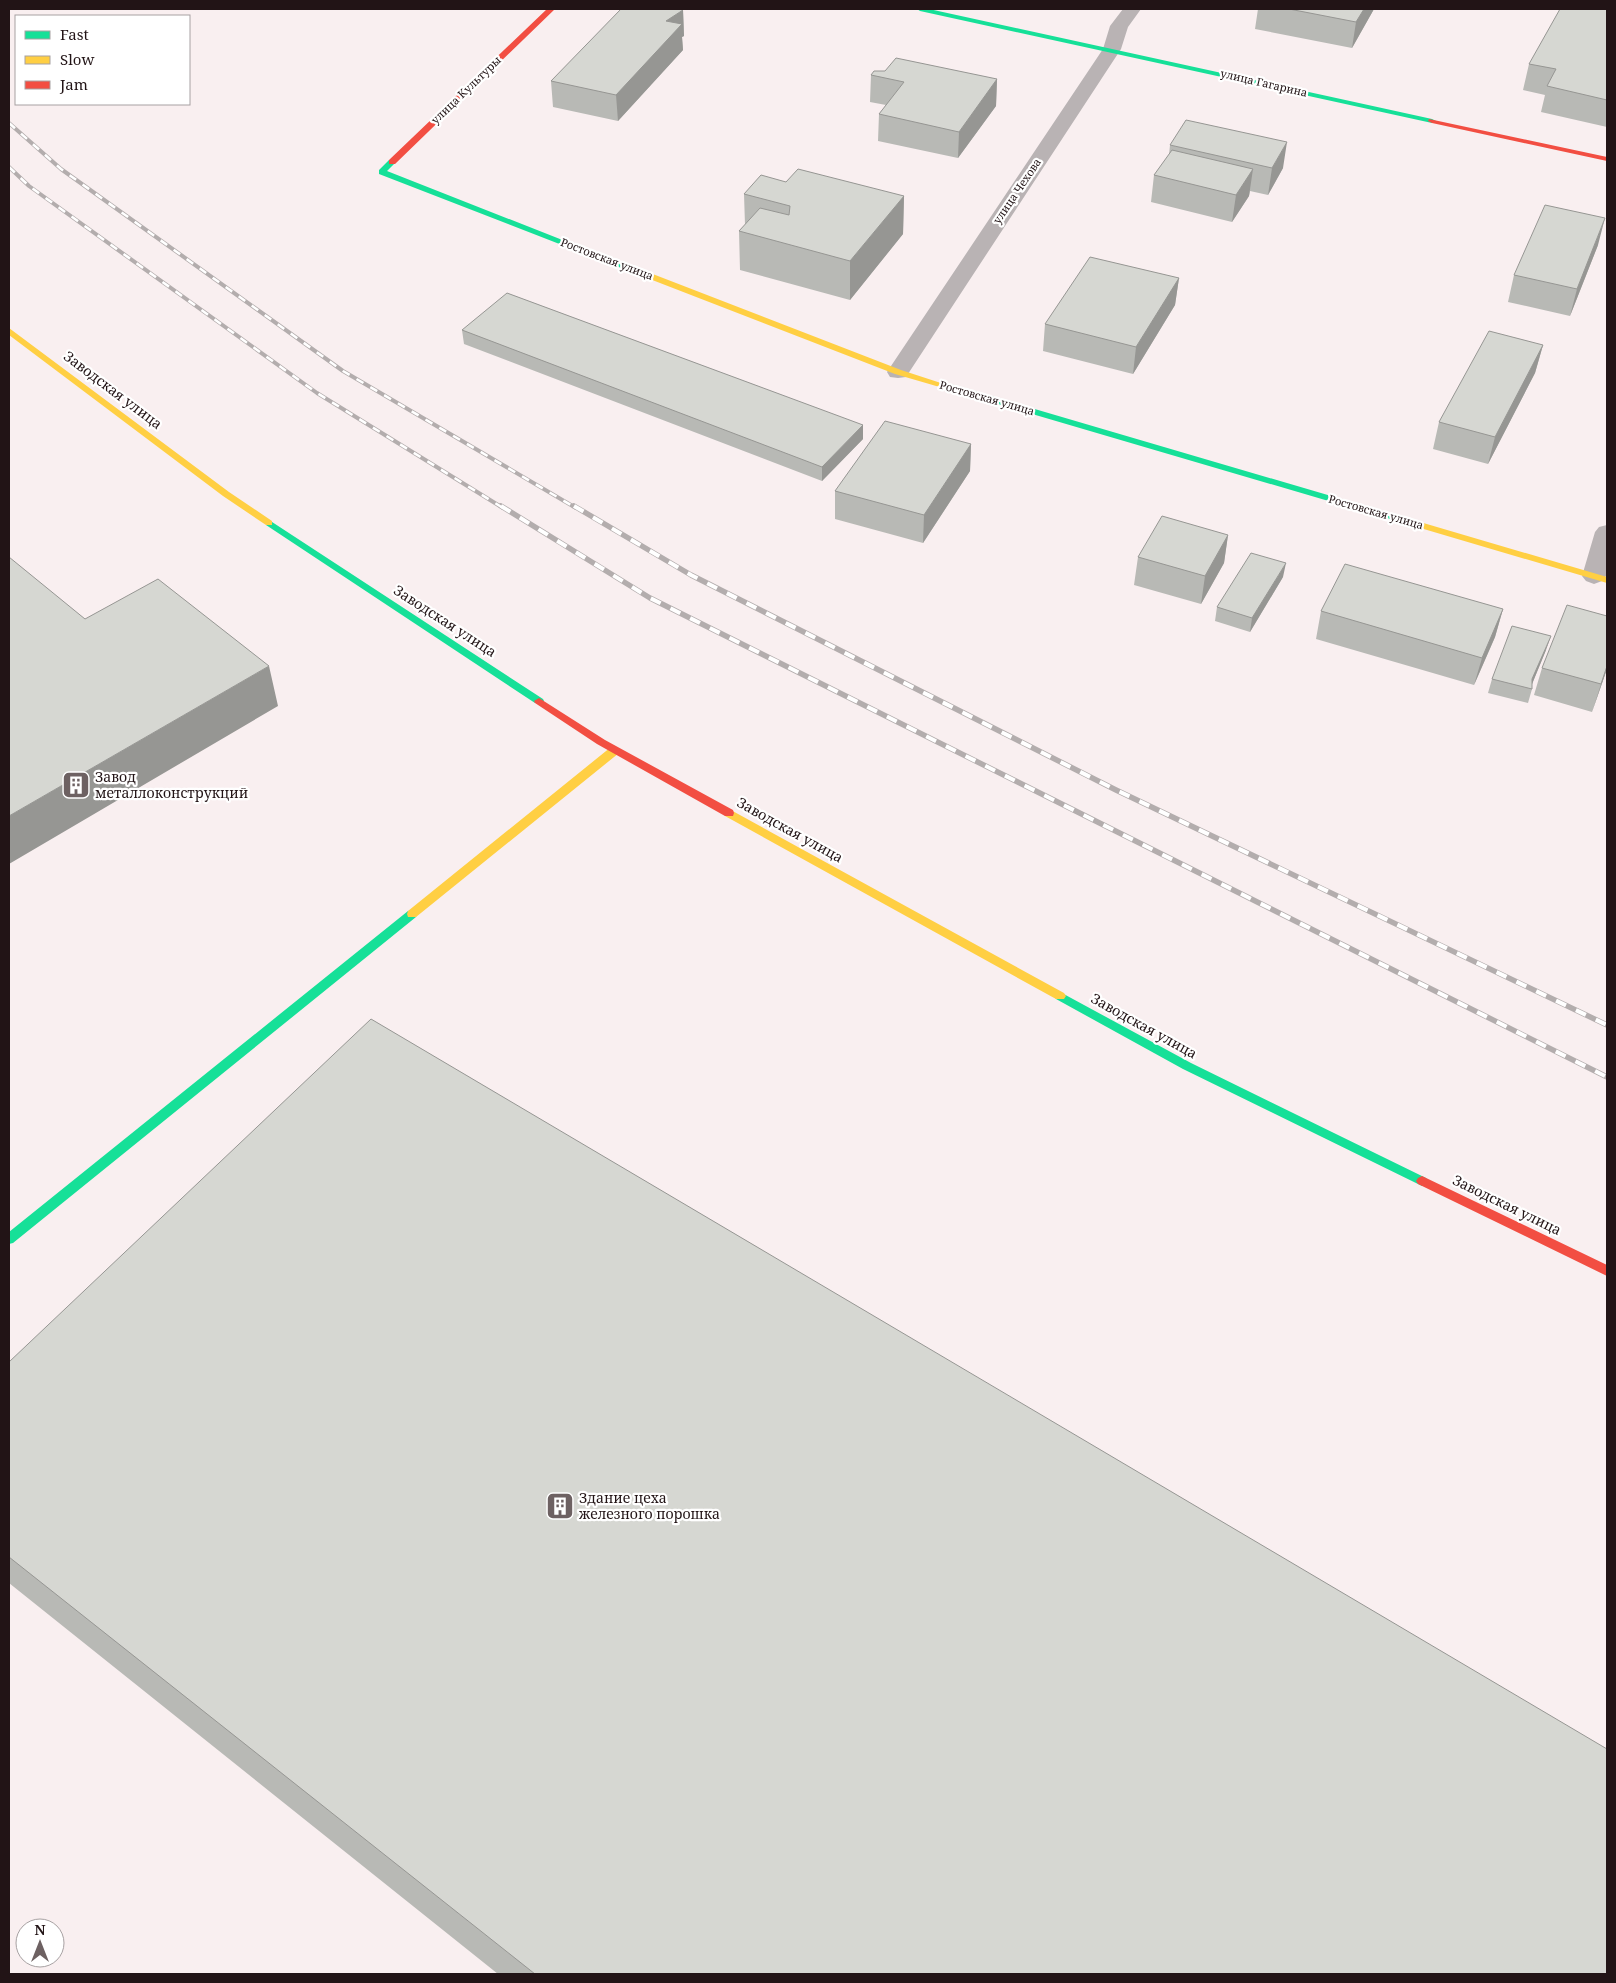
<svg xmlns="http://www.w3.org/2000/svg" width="1616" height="1983" viewBox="0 0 1616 1983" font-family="'Noto Serif',serif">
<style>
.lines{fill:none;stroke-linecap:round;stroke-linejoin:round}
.street{fill:#b9b3b4;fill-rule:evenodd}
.fast{fill:#16e098;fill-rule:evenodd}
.slow{fill:#ffcf43;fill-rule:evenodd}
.jam{fill:#f24e42;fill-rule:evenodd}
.rail-far1-casing{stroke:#b3adad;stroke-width:4}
.rail-casing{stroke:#b3adad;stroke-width:5.5}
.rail-far1{stroke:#fff;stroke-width:2.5;stroke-dasharray:8;stroke-linecap:butt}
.rail{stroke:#fff;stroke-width:4;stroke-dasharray:11;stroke-linecap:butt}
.wall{fill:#b8b9b5}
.shaded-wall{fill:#969693}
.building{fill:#d6d7d2;stroke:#969693}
.labels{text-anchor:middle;stroke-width:4.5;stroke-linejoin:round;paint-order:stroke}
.far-street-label{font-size:11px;fill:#221416;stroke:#fff}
.street-label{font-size:14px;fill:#221416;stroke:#fff}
.poi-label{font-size:14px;fill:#221416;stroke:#fff;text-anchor:start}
</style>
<rect width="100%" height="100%" fill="#f9eff0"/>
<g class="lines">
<path class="street" d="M 1123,9 L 1141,9 L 1128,27 L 1121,49 L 906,377 L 898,378 L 890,377 L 887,372 L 1103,49 L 1110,26 Z
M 1607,525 L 1606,576 L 1602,581 L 1594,584 L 1586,581 L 1582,576 L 1595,532 L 1599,527 Z"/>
<path class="fast" d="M 917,9 L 929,9 L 1432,119 L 1436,121 L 1432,123 L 920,11 Z
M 389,160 L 396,162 L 387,171 L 636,269 L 635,271 L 629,271 L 379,174 L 379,170 Z
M 943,382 L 1406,518 L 1408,520 L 1403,523 L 1400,522 L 940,387 L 940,383 Z
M 269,520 L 543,699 L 544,701 L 543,703 L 535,703 L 266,525 L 266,521 Z
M 412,910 L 416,911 L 417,914 L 416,917 L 13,1243 L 9,1244 L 9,1232 L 408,911 Z
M 1060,992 L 1191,1063 L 1426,1178 L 1428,1181 L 1426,1184 L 1422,1186 L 1418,1184 L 1183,1069 L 1056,999 L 1054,996 L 1056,993 Z"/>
<path class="slow" d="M 632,266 L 901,370 L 947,385 L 943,388 L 895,374 L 629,271 L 628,269 Z
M 9,328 L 229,492 L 272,521 L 272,525 L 266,525 L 223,496 L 9,335 Z
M 1403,517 L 1607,577 L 1607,583 L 1400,522 L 1400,518 Z
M 615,746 L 620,750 L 619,753 L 416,917 L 408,917 L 407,914 L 408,911 L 611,747 Z
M 729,809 L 1064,993 L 1066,996 L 1064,999 L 1056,999 L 725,816 L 724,813 L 725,810 Z"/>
<path class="jam" d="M 547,9 L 555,9 L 395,164 L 389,164 L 389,160 Z
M 1429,119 L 1607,157 L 1607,161 L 1432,123 L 1428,121 Z
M 539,698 L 605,740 L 733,810 L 734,813 L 733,816 L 725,816 L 597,744 L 535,703 L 534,701 Z
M 1422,1176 L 1607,1265 L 1607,1276 L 1418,1184 L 1416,1181 L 1418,1178 Z"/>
<g class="rail-far1-casing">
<path id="rail-far1" d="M 9,123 L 61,169 L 343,371 L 576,508
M 9,167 L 29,186 L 317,393 L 503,508"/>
</g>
<g class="rail-casing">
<path id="rail" d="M 501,506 L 650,598 L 1607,1077
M 574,506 L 691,575 L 1116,790 L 1607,1025"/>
</g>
<use href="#rail-far1" class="rail-far1"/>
<use href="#rail" class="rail"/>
</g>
<path class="wall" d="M 1258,9 L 1374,9 L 1352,48 L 1255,29 Z
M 1607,9 L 1607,127 L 1541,112 L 1545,95 L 1523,90 L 1529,64 Z
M 683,10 L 684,36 L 682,37 L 683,50 L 618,121 L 553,107 L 551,81 Z
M 871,75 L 997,79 L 996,106 L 958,158 L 878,141 L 879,114 L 886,105 L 870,102 Z
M 1170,145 L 1283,168 L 1268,195 L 1250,191 L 1249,196 L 1232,222 L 1151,202 L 1154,175 L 1169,155 Z
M 786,182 L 904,196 L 903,234 L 850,300 L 740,270 L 739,231 L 745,225 L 744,194 Z
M 1598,245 L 1570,316 L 1508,302 L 1514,275 Z
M 1179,278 L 1175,305 L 1133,374 L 1043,351 L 1045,324 Z
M 462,330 L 863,425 L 863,439 L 822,481 L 464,344 Z
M 1543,345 L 1535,373 L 1488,464 L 1433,449 L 1439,422 Z
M 971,444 L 970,471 L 923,543 L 835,519 L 835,491 Z
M 1228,535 L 1224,563 L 1201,604 L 1134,585 L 1138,557 Z
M 1283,577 L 1250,632 L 1215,621 L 1217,607 Z
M 1503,609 L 1495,637 L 1474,685 L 1316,639 L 1321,611 Z
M 1607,616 L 1607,669 L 1592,712 L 1534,695 L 1542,668 Z
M 1546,650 L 1532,684 L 1532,689 L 1528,703 L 1488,693 L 1492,679 Z
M 9,1362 L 1607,1974 L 498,1974 L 9,1583 Z"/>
<path class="shaded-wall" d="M 1364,9 L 1374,9 L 1352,48 L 1356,22 Z
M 683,10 L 684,36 L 682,37 L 683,50 L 618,121 L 616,95 L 666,21 Z
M 997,79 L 996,106 L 958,158 L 959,132 Z
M 1287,142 L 1283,168 L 1268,195 L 1272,168 Z
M 1253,169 L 1249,196 L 1232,222 L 1236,195 Z
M 904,196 L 903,234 L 850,300 L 850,261 Z
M 1605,218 L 1598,245 L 1570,316 L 1577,289 Z
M 1179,278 L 1175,305 L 1133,374 L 1136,347 Z
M 1543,345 L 1535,373 L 1488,464 L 1495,437 Z
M 863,425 L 863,439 L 822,481 L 822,467 Z
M 971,444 L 970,471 L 923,543 L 924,515 Z
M 1228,535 L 1224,563 L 1201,604 L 1205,576 Z
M 1286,563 L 1283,577 L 1250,632 L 1252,618 Z
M 1503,609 L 1495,637 L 1474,685 L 1482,658 Z
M 1551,636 L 1546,650 L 1530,689 L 1532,679 Z
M 269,666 L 278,706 L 9,864 L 9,816 Z
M 1607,666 L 1607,669 L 1592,712 L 1601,684 Z"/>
<path class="building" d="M 621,9 L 677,9 L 683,10 L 666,21 L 682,24 L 616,95 L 551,81 Z
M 1289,9 L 1364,9 L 1356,22 Z
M 1560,9 L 1607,9 L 1607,100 L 1547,86 L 1556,69 L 1529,64 Z
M 896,58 L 997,79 L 959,132 L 879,114 L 904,82 L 871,75 L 874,71 L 885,71 Z
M 1186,120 L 1287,142 L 1272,168 L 1170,145 Z
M 1172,150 L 1253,169 L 1236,195 L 1154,175 Z
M 798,169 L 904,196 L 850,261 L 739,231 L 760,208 L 789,215 L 790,206 L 744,194 L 761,175 L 786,182 Z
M 1545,205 L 1605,218 L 1577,289 L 1514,275 Z
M 1090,257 L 1179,278 L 1136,347 L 1045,324 Z
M 507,293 L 863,425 L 822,467 L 462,330 Z
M 1489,331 L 1543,345 L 1495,437 L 1439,422 Z
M 885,421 L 971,444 L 924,515 L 835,491 Z
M 1162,516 L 1228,535 L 1205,576 L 1138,557 Z
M 1251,553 L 1286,563 L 1252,618 L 1217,607 Z
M 9,557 L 85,619 L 158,579 L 269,666 L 9,816 Z
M 1345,564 L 1503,609 L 1482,658 L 1321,611 Z
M 1567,605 L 1607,616 L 1607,666 L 1601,684 L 1542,668 Z
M 1512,626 L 1551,636 L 1532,679 L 1532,689 L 1492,679 Z
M 371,1019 L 1607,1749 L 1607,1974 L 535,1974 L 9,1557 L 9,1362 Z"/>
<defs>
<g id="building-square" transform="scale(1.4375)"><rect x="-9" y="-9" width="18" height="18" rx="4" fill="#6d6162" stroke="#fff"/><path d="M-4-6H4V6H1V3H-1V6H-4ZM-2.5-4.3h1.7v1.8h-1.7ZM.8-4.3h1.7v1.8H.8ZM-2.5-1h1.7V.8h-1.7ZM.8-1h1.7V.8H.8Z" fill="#fff"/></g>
</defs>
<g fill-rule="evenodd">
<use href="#building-square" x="76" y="785"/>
<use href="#building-square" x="560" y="1506"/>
</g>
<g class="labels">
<g class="far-street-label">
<text transform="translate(1264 83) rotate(13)" y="4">улица Гагарина</text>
<text transform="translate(466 90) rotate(-44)" y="4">улица Культуры</text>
<text transform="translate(1017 191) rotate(-56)" y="4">улица Чехова</text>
<text transform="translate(607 259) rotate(21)" y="4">Ростовская улица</text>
<text transform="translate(987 398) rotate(16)" y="4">Ростовская улица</text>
<text transform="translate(1376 512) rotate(16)" y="4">Ростовская улица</text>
</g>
<g class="street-label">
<text transform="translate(113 390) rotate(37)" y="5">Заводская улица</text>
<text transform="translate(445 621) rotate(33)" y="5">Заводская улица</text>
<text transform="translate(790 830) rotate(29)" y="5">Заводская улица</text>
<text transform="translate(1144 1026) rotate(29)" y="5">Заводская улица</text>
<text transform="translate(1507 1205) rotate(26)" y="5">Заводская улица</text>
</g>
<g class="poi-label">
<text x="95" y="782">Завод<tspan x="95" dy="16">металлоконструкций</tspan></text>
<text x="579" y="1503">Здание цеха<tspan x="579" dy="16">железного порошка</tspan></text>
</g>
</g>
<rect width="1616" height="1983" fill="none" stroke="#221416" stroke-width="20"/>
<rect x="15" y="15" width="175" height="90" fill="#ffffff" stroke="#a7a1a2"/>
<rect x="25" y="31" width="25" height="8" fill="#16e098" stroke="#a7a1a2"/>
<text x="60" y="40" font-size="15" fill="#221416">Fast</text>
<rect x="25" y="56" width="25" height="8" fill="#ffcf43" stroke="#a7a1a2"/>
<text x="60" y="65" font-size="15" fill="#221416">Slow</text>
<rect x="25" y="81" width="25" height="8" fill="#f24e42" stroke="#a7a1a2"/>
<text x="60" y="90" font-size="15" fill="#221416">Jam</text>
<g transform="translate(40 1943)"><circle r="24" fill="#ffffff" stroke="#a7a1a2"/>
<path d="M0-4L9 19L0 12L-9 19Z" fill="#6d6162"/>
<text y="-8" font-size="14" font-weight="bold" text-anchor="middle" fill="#221416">N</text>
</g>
</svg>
